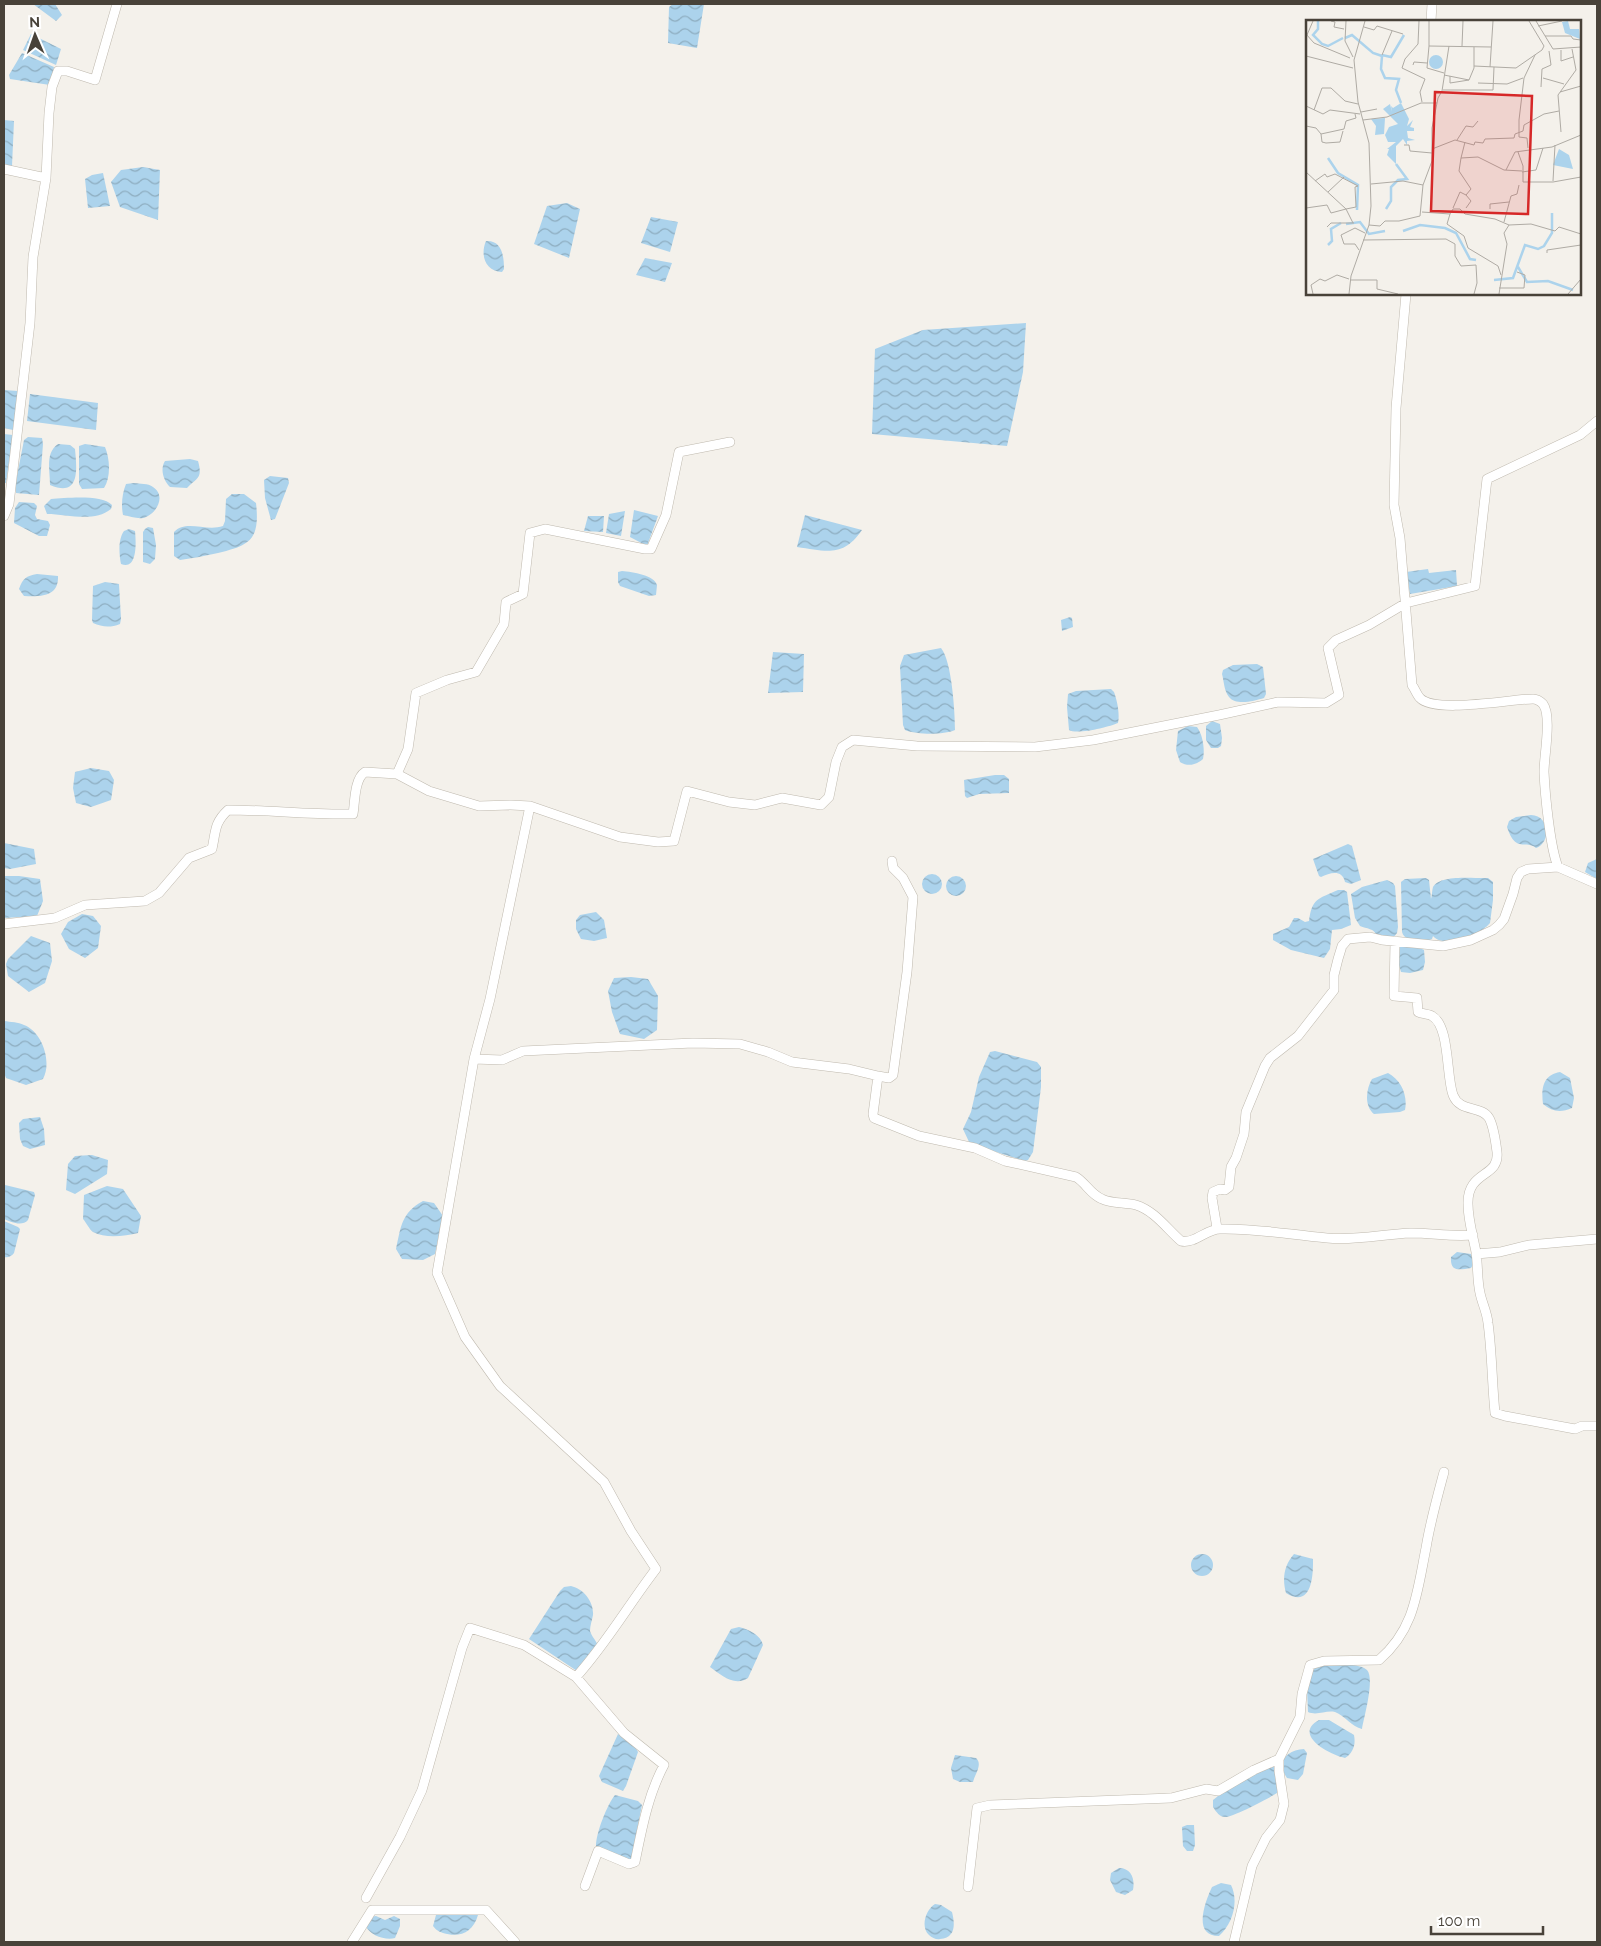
<svg xmlns="http://www.w3.org/2000/svg" width="1601" height="1946" viewBox="0 0 1601 1946" font-family="Raleway,sans-serif">
<style>
.water{fill:url(#water-waves)}
.lines{fill:none;stroke-linecap:round;stroke-linejoin:round}
.minor-casing{stroke:#bfb9ae;stroke-width:10}
.minor{stroke:#fff;stroke-width:9}
.inset-river{fill:none;stroke:#acd3ec;stroke-width:2.5}
.inset-road{fill:none;stroke:#afaba4;stroke-width:1}
.view{fill:#d62828;fill-opacity:0.15;stroke:#d62828;stroke-width:2.5}
.inset-edge{fill:none;stroke:#484239;stroke-width:2.5}
</style>
<defs>
<pattern id="water-waves" width="16" height="10" patternUnits="userSpaceOnUse" patternTransform="scale(1.25)"><rect width="16" height="10" fill="#acd3ec"/><path d="M0 5q4-4 8 0t8 0" fill="none" stroke="#8eadc0"/></pattern>
</defs>
<rect width="100%" height="100%" fill="#f4f1eb"/>
<path class="water" d="M 33,4 L 55,4 L 62,15 L 56,21 Z
M 673,4 L 704,4 L 697,48 L 668,43 L 669,7 Z
M 31,34 L 61,49 L 56,65 L 23,50 Z
M 22,53 L 54,67 L 50,85 L 10,79 L 9,75 Z
M 4,120 L 14,121 L 12,166 L 4,166 Z
M 143,167 L 160,170 L 158,220 L 120,207 L 111,182 L 121,170 Z
M 103,173 L 110,206 L 88,208 L 85,179 L 92,175 Z
M 567,203 L 580,209 L 569,258 L 534,244 L 547,206 Z
M 651,217 L 678,222 L 670,252 L 641,243 Z
M 486,241 C 502,240 504,256 504,269 L 502,272 C 485,271 480,255 486,241 Z
M 645,258 L 672,263 L 665,282 L 636,275 Z
M 1026,323 L 1023,372 L 1007,446 L 872,434 L 875,349 L 923,330 Z
M 4,390 L 18,391 L 13,430 L 4,428 Z
M 30,394 L 98,403 L 96,430 L 27,421 Z
M 4,434 L 13,435 L 6,483 L 4,483 Z
M 28,437 L 42,438 L 43,444 L 39,495 L 16,493 L 15,486 L 24,440 Z
M 58,444 L 70,445 L 75,449 C 77,470 80,498 50,485 C 50,470 45,453 58,444 Z
M 85,444 L 105,447 C 110,459 111,477 104,488 L 82,489 L 79,484 L 79,446 Z
M 190,459 L 198,461 C 203,479 197,477 187,488 L 170,487 C 163,480 160,469 165,461 Z
M 270,476 L 288,478 L 289,483 L 275,519 L 271,520 L 265,498 L 264,480 Z
M 134,483 C 140,484 148,483 153,487 C 167,496 156,515 143,518 C 137,519 129,516 123,515 C 121,505 122,494 126,484 Z
M 232,494 L 244,494 L 256,503 C 260,539 251,545 218,553 C 205,556 193,558 180,560 L 174,556 L 174,532 C 186,519 206,532 223,526 L 225,521 L 226,499 Z
M 51,499 C 66,498 102,494 112,505 L 111,509 C 94,523 67,514 47,514 L 44,506 Z
M 19,502 L 34,503 L 37,506 L 35,515 L 37,519 L 48,521 L 50,525 L 47,536 L 39,536 L 14,523 L 15,508 Z
M 634,510 L 658,516 L 647,546 L 630,537 Z
M 625,511 L 621,536 L 606,533 L 609,514 Z
M 805,515 L 862,530 C 843,558 826,551 797,547 Z
M 588,516 L 604,516 L 603,532 L 584,531 Z
M 148,527 L 153,528 L 156,545 L 155,559 L 150,564 L 143,562 L 143,532 L 145,529 Z
M 129,529 L 135,531 C 136,541 138,571 121,564 C 119,554 118,539 124,531 Z
M 1428,569 L 1429,573 L 1456,570 L 1457,586 L 1410,594 L 1406,572 Z
M 622,571 C 633,572 654,575 657,585 L 656,595 L 649,596 L 620,586 L 618,582 L 618,572 Z
M 37,574 L 58,576 C 59,597 40,597 24,596 L 19,589 C 23,578 26,576 37,574 Z
M 105,582 L 119,584 L 121,619 L 120,624 C 110,628 102,627 93,623 L 92,620 L 93,586 Z
M 1070,617 L 1072,618 L 1073,627 L 1062,631 L 1061,620 Z
M 941,648 C 952,661 955,713 955,730 C 943,735 918,735 905,730 L 903,725 L 900,666 L 904,655 Z
M 773,652 L 804,654 L 803,692 L 768,693 Z
M 1257,664 L 1263,667 L 1266,694 L 1264,698 C 1254,701 1236,706 1229,697 C 1224,691 1224,681 1222,674 L 1223,670 L 1233,665 Z
M 1111,689 L 1114,692 C 1117,700 1120,714 1118,723 C 1109,727 1077,735 1069,730 L 1067,707 L 1068,694 L 1076,691 Z
M 1212,721 L 1220,724 L 1222,738 L 1221,746 L 1218,748 L 1211,748 L 1206,740 L 1206,726 Z
M 1188,726 L 1197,727 C 1203,735 1205,750 1203,759 C 1196,765 1188,767 1180,762 L 1176,750 L 1178,731 Z
M 91,768 L 109,771 L 114,780 L 111,800 L 91,807 L 76,803 L 73,788 L 75,772 Z
M 995,775 L 1004,775 L 1009,779 L 1009,793 L 979,794 L 967,798 L 965,796 L 964,780 Z
M 1531,815 C 1549,815 1552,842 1536,848 C 1525,839 1516,854 1507,827 L 1509,821 L 1516,817 Z
M 4,843 L 34,849 L 36,864 L 10,869 L 4,868 Z
M 1348,844 L 1352,846 L 1361,880 L 1351,884 L 1345,882 C 1342,869 1330,873 1321,877 L 1319,876 L 1313,859 Z
M 1597,859 L 1597,879 L 1585,872 L 1588,863 Z
M922 884a10 10 0 1 1 20 0a10 10 0 1 1-20 0Z
M 4,876 L 19,876 L 40,879 L 43,901 L 37,916 L 4,918 Z
M946 886a10 10 0 1 1 20 0a10 10 0 1 1-20 0Z
M 1426,878 L 1429,880 L 1431,899 C 1432,896 1432,890 1433,887 C 1439,875 1471,878 1483,878 L 1488,878 L 1493,882 L 1493,900 L 1490,923 C 1481,935 1443,949 1433,936 L 1432,939 C 1423,943 1405,943 1402,932 L 1401,882 L 1405,879 Z
M 1387,880 L 1393,883 L 1395,886 L 1398,927 L 1397,933 L 1393,938 L 1377,936 C 1374,928 1367,929 1360,926 L 1355,918 L 1351,894 L 1362,887 Z
M 1338,890 L 1344,890 L 1347,892 L 1351,925 L 1341,929 L 1332,930 L 1330,949 L 1324,958 L 1291,950 L 1273,940 L 1273,934 L 1289,927 L 1294,918 L 1298,918 L 1305,922 L 1309,921 C 1312,898 1318,899 1338,890 Z
M 596,912 L 604,920 L 607,938 L 594,941 L 581,939 L 576,929 L 576,920 L 580,915 Z
M 82,914 L 93,916 L 101,926 L 98,948 L 85,958 L 69,949 L 61,934 L 68,922 Z
M 31,936 L 50,943 L 52,961 L 45,983 L 29,992 L 8,976 L 6,964 L 8,959 Z
M 1400,946 L 1420,948 L 1424,950 L 1425,962 L 1423,970 L 1410,973 L 1401,972 L 1397,958 Z
M 631,977 L 648,979 L 658,996 L 657,1030 L 644,1039 L 620,1034 L 612,1012 L 608,991 L 614,978 Z
M 4,1021 C 11,1022 18,1022 24,1025 C 43,1032 52,1063 43,1079 L 26,1085 L 6,1078 L 4,1073 Z
M 995,1051 L 1037,1062 L 1041,1067 L 1041,1087 L 1033,1152 L 1028,1160 L 1025,1161 L 970,1144 L 963,1129 L 971,1112 L 979,1077 L 990,1052 Z
M 1560,1072 L 1570,1078 L 1574,1098 L 1572,1108 C 1561,1113 1552,1112 1543,1104 C 1541,1088 1543,1075 1560,1072 Z
M 1388,1073 C 1401,1080 1408,1095 1405,1110 L 1400,1112 L 1374,1114 C 1364,1106 1366,1089 1372,1079 Z
M 40,1117 L 44,1129 L 45,1145 L 30,1149 L 23,1146 L 20,1139 L 19,1123 L 23,1119 Z
M 92,1155 L 108,1160 L 107,1174 L 75,1194 L 66,1190 L 68,1164 L 75,1156 Z
M 5,1185 L 34,1192 L 35,1195 L 28,1220 C 22,1227 11,1222 4,1219 L 4,1188 Z
M 107,1186 L 123,1189 L 141,1216 L 138,1233 C 125,1236 106,1239 93,1232 C 89,1229 86,1222 83,1219 L 84,1195 Z
M 423,1201 L 434,1203 L 443,1216 L 435,1254 L 423,1260 L 402,1259 L 396,1249 C 401,1227 401,1213 423,1201 Z
M 4,1221 L 18,1227 L 20,1229 L 14,1253 C 12,1256 8,1258 4,1257 Z
M 1457,1252 L 1471,1254 L 1474,1263 L 1471,1268 C 1459,1270 1450,1272 1451,1257 Z
M 1294,1554 L 1313,1559 L 1313,1563 C 1313,1580 1310,1608 1286,1593 C 1282,1579 1284,1565 1294,1554 Z
M1191 1565a11 11 0 1 1 22 0a11 11 0 1 1-22 0Z
M 571,1586 C 584,1589 594,1602 593,1615 C 592,1620 590,1626 590,1631 C 591,1635 596,1641 598,1645 L 577,1671 L 529,1639 L 560,1591 L 564,1587 Z
M 739,1627 C 748,1629 761,1635 763,1645 L 748,1678 C 734,1687 721,1675 710,1667 L 731,1629 Z
M 1344,1664 C 1351,1665 1361,1665 1367,1670 C 1375,1679 1364,1717 1362,1729 C 1352,1727 1345,1716 1335,1712 C 1326,1710 1317,1716 1308,1712 L 1307,1689 L 1312,1667 Z
M 1319,1720 L 1329,1720 L 1354,1735 C 1356,1745 1353,1753 1345,1758 C 1330,1755 1292,1735 1319,1720 Z
M 618,1734 L 634,1745 L 638,1752 L 626,1786 L 623,1791 L 602,1782 L 599,1776 Z
M 1304,1749 L 1307,1753 L 1303,1774 L 1298,1780 L 1287,1778 C 1275,1762 1287,1750 1304,1749 Z
M 955,1755 L 976,1758 C 983,1764 975,1774 973,1782 L 960,1782 L 953,1779 L 951,1768 Z
M 1275,1765 L 1278,1783 L 1277,1793 C 1269,1798 1234,1817 1225,1817 C 1220,1817 1216,1812 1213,1807 L 1213,1800 C 1231,1785 1253,1775 1275,1765 Z
M 615,1795 L 638,1801 L 642,1805 L 631,1861 L 596,1846 C 596,1833 607,1805 615,1795 Z
M 1187,1825 L 1194,1825 L 1195,1845 L 1193,1851 L 1187,1851 L 1183,1846 L 1182,1827 Z
M 1119,1868 C 1132,1868 1135,1880 1133,1890 L 1125,1895 L 1116,1892 L 1110,1880 L 1111,1873 Z
M 1221,1883 L 1231,1885 C 1239,1901 1233,1924 1219,1936 C 1192,1936 1205,1902 1212,1887 Z
M 935,1904 L 941,1905 L 952,1912 C 955,1924 956,1938 940,1939 C 937,1940 932,1938 929,1935 C 920,1927 926,1909 935,1904 Z
M 473,1913 L 478,1915 C 473,1933 459,1938 443,1933 C 438,1931 436,1930 433,1926 L 436,1915 Z
M 376,1916 L 385,1920 L 394,1916 L 400,1919 L 400,1926 L 395,1938 C 386,1941 369,1935 366,1926 L 370,1917 Z"/>
<g class="lines">
<g class="minor-casing">
<path id="minor" d="M 1431,21 L 1432,4
M 4,169 L 46,178
M 1406,294 L 1396,408 L 1394,505 L 1400,538 L 1412,685 C 1415,689 1417,695 1420,698 C 1435,714 1511,699 1533,699 C 1537,699 1540,701 1543,704 C 1552,716 1544,756 1544,772 C 1545,794 1550,847 1558,867
M 4,516 L 9,504 L 30,323 L 33,257 L 46,178 L 49,113 L 52,87 L 58,71 L 67,71 L 95,80 L 117,4
M 397,774 L 408,749 L 416,693 L 447,680 L 476,672 L 504,624 L 506,602 L 523,594 L 530,533 L 545,529 L 645,549 L 651,549 L 666,515 L 679,452 L 730,442
M 530,806 L 490,999 L 474,1059 L 502,1060 L 523,1051 L 693,1043 L 740,1044 L 768,1052 L 792,1062 L 849,1069 L 878,1076 L 873,1114 L 874,1118 L 919,1136 L 975,1148 L 1005,1161 L 1076,1177 C 1086,1183 1090,1194 1102,1199 C 1112,1204 1125,1202 1136,1205 C 1155,1211 1167,1229 1181,1241 C 1195,1244 1206,1229 1220,1229 C 1257,1228 1291,1235 1327,1238 C 1356,1241 1383,1234 1411,1233 C 1432,1233 1452,1237 1473,1235
M 4,924 L 55,918 L 85,905 L 145,901 L 159,893 L 189,858 L 212,849 C 216,831 214,823 228,810 C 270,810 311,815 353,814 C 355,803 354,779 365,772 L 397,774 L 429,791 L 479,806 L 511,805 L 530,806 L 620,837 L 658,842 L 674,841 L 687,791 L 729,802 L 755,805 L 782,798 L 821,805 L 829,797 L 836,762 L 842,747 L 853,740 L 917,746 L 1035,747 L 1093,740 L 1219,715 L 1278,702 L 1326,703 L 1339,695 L 1328,648 L 1336,640 L 1369,625 L 1406,603 L 1475,586 L 1487,479 L 1580,435 L 1597,421
M 1395,941 L 1394,996 L 1417,998 L 1418,1012 C 1422,1014 1429,1014 1432,1016 C 1450,1026 1446,1076 1453,1095 C 1460,1113 1481,1105 1489,1118 C 1493,1125 1496,1144 1497,1152 C 1500,1178 1467,1170 1468,1204 C 1468,1220 1473,1236 1476,1252 C 1478,1265 1477,1280 1480,1293 C 1482,1303 1487,1312 1488,1323 C 1492,1352 1492,1383 1495,1413 L 1505,1416 L 1575,1429 L 1582,1426 L 1597,1426
M 878,1076 L 889,1078 L 893,1075 L 907,972 L 913,897 L 903,878 L 893,868 L 892,861
M 1217,1228 L 1212,1198 L 1213,1192 L 1220,1189 L 1225,1190 L 1229,1187 L 1231,1167 L 1236,1158 L 1244,1134 L 1246,1112 L 1265,1066 L 1270,1058 L 1298,1036 L 1334,990 L 1334,975 L 1338,959 L 1342,946 L 1348,939 L 1370,937 L 1382,940 L 1443,946 L 1471,940 L 1493,930 L 1499,925 L 1504,919 L 1513,894 L 1517,878 L 1521,872 L 1528,869 L 1558,867 L 1597,884
M 1476,1254 L 1500,1252 L 1529,1245 L 1597,1239
M 576,1677 L 624,1733 L 664,1765 C 648,1795 642,1828 635,1862 L 629,1864 L 598,1851 L 585,1886
M 968,1887 L 977,1808 L 990,1805 L 1171,1798 L 1206,1789 L 1218,1791 L 1254,1770 L 1279,1759
M 366,1898 L 400,1837 L 422,1790 L 462,1648 L 470,1628 L 524,1645 L 576,1677 C 606,1644 629,1604 656,1569 L 631,1531 L 604,1482 L 500,1386 L 465,1337 L 437,1273 L 474,1059
M 352,1942 L 372,1910 L 486,1910 L 515,1942
M 1234,1942 L 1252,1866 L 1266,1838 L 1280,1820 L 1284,1804 L 1279,1771 L 1279,1759 L 1300,1717 L 1302,1694 L 1310,1665 L 1324,1661 L 1379,1660 C 1415,1629 1417,1592 1426,1548 C 1430,1523 1437,1498 1444,1472"/>
</g>
<use href="#minor" class="minor"/>
</g>
<g transform="translate(1306 20)">
<rect width="275" height="275" fill="#f4f1eb"/>
<path d="M 262,1 L 264,9 L 273,9 L 274,19 L 259,13 L 256,2 ZM123 42a7 7 0 1 1 14 0a7 7 0 1 1-14 0ZM 95,83 L 103,99 L 101,106 L 107,100 L 104,107 L 108,108 L 108,111 L 101,111 L 102,118 L 109,120 L 101,121 L 101,125 L 97,119 L 90,126 L 90,144 L 81,135 L 83,129 L 81,129 L 90,122 L 82,122 L 79,115 L 83,107 L 92,104 L 77,89 L 84,84 L 86,92 L 85,86 L 87,88 ZM 79,98 L 78,114 L 69,115 L 70,106 L 65,99 ZM 253,129 L 263,135 L 267,149 L 247,145 Z" fill="#acd3ec"/>
<path class="inset-river" d="M 12,1 L 12,9 L 7,15 L 16,24 L 22,26 L 37,18M 39,18 L 46,15 L 67,33 L 76,36 L 75,49 L 79,58 L 93,59 L 90,70 L 95,83M 76,35 L 85,37 L 98,15M 22,138 L 32,153 L 52,165 L 51,190M 80,189 L 85,181 L 85,167 L 92,160 L 101,159 L 90,144M 40,204 L 54,202 L 63,214 L 79,211M 97,211 L 114,205 L 139,208 L 150,213 L 164,239 L 170,240M 22,225 L 26,221 L 25,209 L 35,203M 212,247 L 221,262 L 242,261 L 267,270M 188,260 L 207,258 L 219,225 L 232,229 L 238,226 L 246,213 L 246,193"/>
<path class="inset-road" d="M 25,1 L 29,2 L 28,7 L 38,9M 40,1 L 39,21 L 47,37M 113,1 L 112,24 L 99,39 L 96,48 L 119,59 L 114,72 L 116,82M 123,1 L 123,26 L 185,27M 230,1 L 247,29 L 275,27M 232,6 L 256,1M 58,7 L 68,10 L 71,6 L 97,14M 0,14 L 8,23 L 44,38M 1,15 L 7,1M 239,16 L 265,16 L 267,19 L 275,20M 123,26 L 121,48 L 138,53M 156,26 L 157,1M 266,29 L 270,50M 255,30 L 255,41 L 267,37M 76,35 L 86,11M 0,36 L 47,48M 48,40 L 59,1M 107,45 L 108,42 L 121,43M 168,46 L 210,48 L 236,30 L 238,26 L 223,1M 184,47 L 187,1M 138,55 L 163,60 L 168,48 L 168,27M 144,56 L 144,63 L 163,60M 237,58 L 258,64M 172,63 L 201,64 L 217,58M 235,67 L 236,49 L 245,45 L 243,31M 137,70 L 187,70 L 188,47M 254,72 L 275,66M 0,86 L 17,94 L 24,90 L 54,94M 8,90 L 16,68 L 25,68 L 39,81 L 52,84M 55,92 L 71,89M 57,100 L 81,97 L 115,83 L 131,83M 0,106 L 10,108 L 15,114 L 16,122 L 20,123 L 34,122 L 37,111M 255,112 L 252,75 L 270,50M 15,114 L 38,109 L 40,101 L 50,98 L 49,94M 151,120 L 160,106 L 167,107 L 172,101M 159,122 L 155,138 L 172,137 L 198,150 L 216,151M 98,125 L 103,125 L 104,131 L 126,133M 222,128 L 221,118 L 213,117 L 213,100 L 218,58 L 229,35M 126,129 L 149,120 L 168,125 L 169,122 L 177,123 L 179,119 L 208,118 L 209,114 L 217,111 L 218,105 L 238,94 L 253,91M 212,132 L 217,146 L 217,162 L 247,162 L 275,157M 200,150 L 209,132 L 246,127 L 275,115M 0,152 L 40,189 L 50,187 L 49,167 L 52,166M 216,152 L 230,150 L 237,128M 9,161 L 19,154 L 21,157 L 29,154 L 52,166M 247,161 L 249,125M 65,164 L 97,161 L 117,165 L 126,141 L 126,108 L 132,78 L 136,71 L 143,26M 22,172 L 38,157M 160,175 L 165,181 L 160,188M 0,188 L 21,185 L 25,193 L 40,189 L 47,203M 147,188 L 154,172 L 160,175 L 165,169 L 153,151 L 155,138M 184,189 L 184,184 L 203,182M 116,192 L 144,194 L 147,189 L 154,189 L 159,194 L 189,199 L 203,205 L 225,204 L 249,211 L 253,207 L 275,214M 144,194 L 141,204 L 158,216 L 162,228 L 192,246 L 195,255M 198,202 L 205,176 L 211,174 L 213,165M 63,205 L 74,206 L 79,201 L 93,201 L 114,196 L 117,165M 21,207 L 25,203 L 48,203M 57,220 L 140,219 L 149,224 L 149,236 L 155,246 L 170,245 L 171,263 L 168,274M 53,230 L 49,224 L 38,224 L 35,215 L 49,208 L 59,213M 241,233 L 241,230 L 275,225M 44,260 L 71,260 L 71,269 L 92,274M 193,268 L 218,268 L 219,255 L 211,252M 7,274 L 5,265 L 14,259 L 19,261 L 31,255 L 43,259M 43,274 L 45,256 L 63,205 L 65,186 L 63,123 L 52,82 L 48,40M 193,274 L 201,224 L 198,213 L 203,205M 262,274 L 275,259"/>
<path class="view" d="M 129,72 L 226,76 L 222,194 L 125,191 Z"/>
<rect width="275" height="275" class="inset-edge"/>
</g>
<rect width="1601" height="1946" fill="none" stroke="#484239" stroke-width="10"/>
<g transform="translate(35 35) rotate(358)" stroke="#ffffff" stroke-width="4" paint-order="stroke">
<path d="M0-4L9 19L0 12L-9 19Z" fill="#484239"/>
<text y="-8" font-size="14" font-weight="bold" text-anchor="middle" fill="#484239">N</text>
</g>
<path d="M1431 1926v8h112v-8" fill="none" stroke="#484239" stroke-width="2.5"/>
<text x="1438" y="1926" font-size="15" fill="#484239" stroke="#ffffff" stroke-width="4" paint-order="stroke">100 m</text>
</svg>
